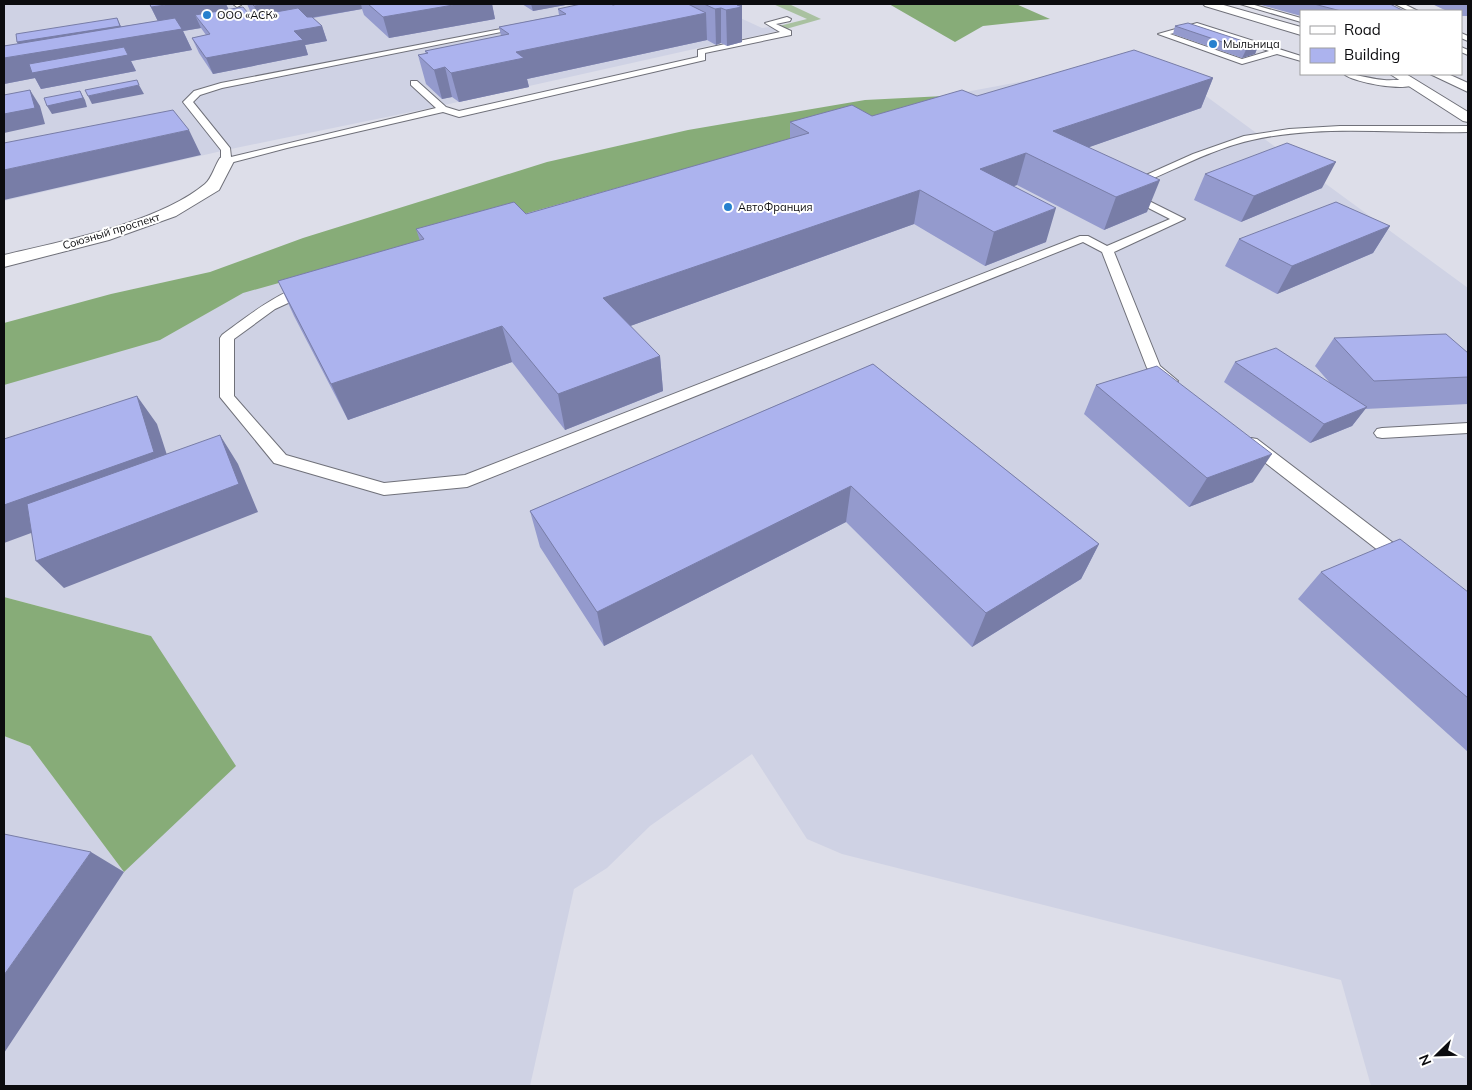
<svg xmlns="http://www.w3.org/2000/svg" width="1472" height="1090" viewBox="0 0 1472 1090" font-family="Mulish,sans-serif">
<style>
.built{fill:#cfd2e4}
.green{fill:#a9c1a0}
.forest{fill:#87ac78}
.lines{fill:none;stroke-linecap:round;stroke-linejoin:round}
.service-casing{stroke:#6f7079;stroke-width:2}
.minor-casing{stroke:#6f7079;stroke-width:2}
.tertiary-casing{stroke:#6f7079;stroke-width:2}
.service{fill:#fff;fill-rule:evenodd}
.minor{fill:#fff;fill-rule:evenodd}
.tertiary{fill:#fff;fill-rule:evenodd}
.wall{fill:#949acd}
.shaded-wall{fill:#787da7}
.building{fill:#acb3ee;stroke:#787da7}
.poi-dot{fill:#2780ce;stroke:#fff;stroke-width:2}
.labels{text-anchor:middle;stroke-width:4;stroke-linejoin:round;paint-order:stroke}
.far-poi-label{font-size:11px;fill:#0c0c0f;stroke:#fff;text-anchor:start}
.far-street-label{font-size:11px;fill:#0c0c0f;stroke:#fff}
</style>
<rect width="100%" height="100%" fill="#dddee9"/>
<path class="built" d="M 4,4 L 710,4 L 762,28 L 779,26 L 786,29 L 738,40 L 727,46 L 721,43 L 440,106 L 226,150 L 4,201 Z
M 1169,69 L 1468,288 L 1468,1086 L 1371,1086 L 1341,980 L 842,854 L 807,839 L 752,754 L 650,826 L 607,868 L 574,889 L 530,1086 L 4,1086 L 4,736 L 30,746 L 124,872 L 151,636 L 4,597 L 4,350 L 944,96 L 1046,77 Z"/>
<path class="green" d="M 773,4 L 789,4 L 821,19 L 786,29 L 779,26 L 807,19 Z"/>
<path class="forest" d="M 889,4 L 1016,4 L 1050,19 L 983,26 L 955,42 Z
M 944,96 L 243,293 L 160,340 L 4,385 L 4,323 L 111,294 L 210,272 L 303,238 L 547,162 L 688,130 L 865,100 Z
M 4,597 L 151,636 L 236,766 L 124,872 L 30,746 L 4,736 Z"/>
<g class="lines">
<g class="service-casing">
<path id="service" d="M 233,4 L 240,4 L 241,5 L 237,7 Z
M 1240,4 L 1251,4 L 1301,18 L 1301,22 Z
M 1395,4 L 1404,4 L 1418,11 L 1409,11 Z
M 787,17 L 791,19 L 790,21 L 776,24 L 791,31 L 791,35 L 705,53 L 705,60 L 459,117 L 443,112 L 287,148 L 226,164 L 221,161 L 221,150 L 183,102 L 194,91 L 221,83 L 522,25 L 526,27 L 222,88 L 200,95 L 193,102 L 230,148 L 231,157 L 436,108 L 411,85 L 411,81 L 417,81 L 446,107 L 459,111 L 698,57 L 698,50 L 780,32 L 765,23 Z
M 1197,23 L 1301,56 L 1301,61 L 1277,54 L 1242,64 L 1158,34 ZM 1197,27 L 1269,51 L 1242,59 L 1170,34 Z
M 1461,33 L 1468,36 L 1468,41 L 1461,38 Z
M 1461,47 L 1468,50 L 1468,55 L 1461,52 Z
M 1344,74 C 1358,74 1370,79 1384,80 C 1393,81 1408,78 1415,84 C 1405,92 1352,82 1344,74 Z
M 1340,126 L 1468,126 L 1468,132 C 1397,134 1322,124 1252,140 C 1211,149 1173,171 1135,186 L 1131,187 L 1126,184 L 1193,154 L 1244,136 L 1289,129 Z
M 1129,191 L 1185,219 L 1114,252 L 1160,366 L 1178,381 L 1171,385 L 1166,384 L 1147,368 L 1102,252 L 1083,242 L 467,487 L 384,495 L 274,463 L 220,397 L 220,338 L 222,335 C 239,322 292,281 312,286 L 314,289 L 312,292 L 275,309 L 234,339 L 234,396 L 286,455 L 384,483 L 465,475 L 1080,236 L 1088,236 L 1107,246 L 1170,219 L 1125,196 L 1125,192 Z
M 1468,423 L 1468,433 L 1382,438 L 1377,437 L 1374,433 L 1377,429 L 1382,428 Z
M 1251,438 L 1257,439 L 1409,555 L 1412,560 L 1409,565 L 1403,567 L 1397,565 L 1245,447 L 1243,443 L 1245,439 Z"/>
</g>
<g class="minor-casing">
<path id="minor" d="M 1390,74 L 1406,74 L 1468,112 L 1468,122 L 1463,121 Z
M 226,156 L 234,161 L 219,190 L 176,216 L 109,240 L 4,267 L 4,255 C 63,241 158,223 205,184 C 212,178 215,165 220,158 Z"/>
</g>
<g class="tertiary-casing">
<path id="tertiary" d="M 1203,4 L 1220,4 L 1301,27 L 1301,35 L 1205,6 Z
M 1430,74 L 1448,74 L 1468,83 L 1468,92 Z"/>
</g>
<use href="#service" class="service"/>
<use href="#minor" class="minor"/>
<use href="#tertiary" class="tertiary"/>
</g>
<path class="wall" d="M 149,4 L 226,4 L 229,10 L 248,13 L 251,13 L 247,4 L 492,4 L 495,19 L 389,38 L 364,15 L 362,9 L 313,18 L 322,26 L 327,41 L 305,45 L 308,55 L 213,74 L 199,53 L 192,38 L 206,35 L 201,28 L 183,31 L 192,50 L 131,61 L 136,71 L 41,89 L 35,78 L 4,84 L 4,46 L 18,44 L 17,42 L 158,21 Z
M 522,4 L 571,4 L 533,11 Z
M 617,4 L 742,4 L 742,42 L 727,46 L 721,43 L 716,45 L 707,40 L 527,79 L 529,87 L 459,102 L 452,97 L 442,99 L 426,84 L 418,55 L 426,54 L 425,51 L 501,36 L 499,27 L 559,15 L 558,9 Z
M 1262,4 L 1390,4 L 1404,11 L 1301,11 L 1301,16 L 1261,5 Z
M 1432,4 L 1468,4 L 1468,16 L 1461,16 L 1461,11 L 1447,11 Z
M 1175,26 L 1258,46 L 1255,54 L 1242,58 L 1173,34 Z
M 1213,78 L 1201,108 L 1089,147 L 1147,212 L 1104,230 L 1017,185 L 1014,186 L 1046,242 L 985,266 L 914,224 L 630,326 L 660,356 L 663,391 L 565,430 L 512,362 L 348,420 L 294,316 L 278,281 L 420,241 L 416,229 L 526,214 L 790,139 L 790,122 L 872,116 L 977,96 Z
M 1205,174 L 1322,188 L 1241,222 L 1194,200 Z
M 1390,226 L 1373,253 L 1277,294 L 1225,266 L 1239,239 Z
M 1334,338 L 1468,353 L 1468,404 L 1365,409 L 1352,426 L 1310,443 L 1224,382 L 1235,362 L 1330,383 L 1315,366 Z
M 873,364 L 1099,544 L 1081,579 L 972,647 L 846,522 L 604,646 L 540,547 L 530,511 Z
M 1096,385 L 1253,482 L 1189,507 L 1084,414 Z
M 1321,572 L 1468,592 L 1468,752 L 1298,599 Z"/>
<path class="shaded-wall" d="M 173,4 L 226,4 L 234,22 L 195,15 L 201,28 L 183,31 L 192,50 L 131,61 L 136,71 L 41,89 L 35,78 L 4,84 L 4,58 L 25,55 L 17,42 L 117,18 L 124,33 L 163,32 L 151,7 Z
M 266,4 L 361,4 L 362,9 L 262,26 L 254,6 Z
M 459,4 L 492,4 L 495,19 L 389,38 L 383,17 Z
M 531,4 L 571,4 L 533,11 Z
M 742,4 L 742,42 L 727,46 L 726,10 L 737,5 Z
M 721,8 L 721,43 L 716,45 L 715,9 Z
M 706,13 L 707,40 L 527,79 L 529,87 L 459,102 L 451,73 L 516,52 Z
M 322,26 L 327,41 L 305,45 L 308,55 L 213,74 L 206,58 L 294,31 Z
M 1258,46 L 1255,54 L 1242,58 L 1246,50 Z
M 445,67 L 452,97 L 442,99 L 434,70 Z
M 1213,78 L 1201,108 L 1044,163 L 1053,131 Z
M 139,85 L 144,94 L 92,104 L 88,96 Z
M 30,90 L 40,106 L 45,124 L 4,133 L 4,114 Z
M 80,91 L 85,100 L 87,107 L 52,114 L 47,106 Z
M 189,130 L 201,155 L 4,200 L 4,170 Z
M 1026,153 L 1017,185 L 972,201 L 980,169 Z
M 1336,162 L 1322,188 L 1241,222 L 1254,196 Z
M 1160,180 L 1147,212 L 1104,230 L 1116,197 Z
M 920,190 L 914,224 L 608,334 L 603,298 Z
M 1056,208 L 1046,242 L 985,266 L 994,232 Z
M 1390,226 L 1373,253 L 1277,294 L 1292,266 Z
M 502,326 L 512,362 L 348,420 L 331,384 Z
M 660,356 L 663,391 L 565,430 L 558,394 Z
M 137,396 L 157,424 L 175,480 L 4,543 L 4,505 Z
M 1367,407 L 1352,426 L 1310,443 L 1324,424 Z
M 220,435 L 238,464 L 258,512 L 64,588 L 36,561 Z
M 1272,454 L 1253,482 L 1189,507 L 1207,478 Z
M 851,486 L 846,522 L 604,646 L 597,612 Z
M 1099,544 L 1081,579 L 972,647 L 986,613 Z
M 91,852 L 124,872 L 4,1053 L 4,975 Z"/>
<path class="building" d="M 150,4 L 173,4 L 151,7 Z
M 252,4 L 266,4 L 254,6 Z
M 368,4 L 459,4 L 383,17 Z
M 581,4 L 611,4 L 613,5 L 617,4 L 688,4 L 706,13 L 516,52 L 524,58 L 451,73 L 445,67 L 434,70 L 418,55 L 428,53 L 425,51 L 509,34 L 499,27 L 566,14 L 558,9 Z
M 704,4 L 741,4 L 737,5 L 742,7 L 726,10 L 721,8 L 715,9 Z
M 1314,4 L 1390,4 L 1404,11 L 1341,11 Z
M 243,7 L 248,13 L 256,12 L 259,15 L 298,8 L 307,17 L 312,17 L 322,26 L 294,31 L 303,40 L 206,58 L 192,38 L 210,34 L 195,15 Z
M 117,18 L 120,26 L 17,42 L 16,34 Z
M 175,18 L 182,29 L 4,58 L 4,46 Z
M 1188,23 L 1258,46 L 1246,50 L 1175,26 Z
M 124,47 L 128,55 L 32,73 L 29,64 Z
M 1134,50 L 1213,78 L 1053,131 L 1160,180 L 1116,197 L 1026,153 L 980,169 L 1056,208 L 994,232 L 920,190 L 603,298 L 660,356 L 558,394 L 502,326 L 331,384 L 278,281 L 424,239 L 416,229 L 514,202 L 526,214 L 809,133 L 790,122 L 852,105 L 872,116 L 962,90 L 977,96 Z
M 137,80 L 139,85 L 88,96 L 85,90 Z
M 30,90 L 35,108 L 4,114 L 4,95 Z
M 80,91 L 83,98 L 47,106 L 44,98 Z
M 173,110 L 189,130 L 4,170 L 4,143 Z
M 1287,143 L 1336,162 L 1254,196 L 1205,174 Z
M 1336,202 L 1390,226 L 1292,266 L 1239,239 Z
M 1446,334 L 1468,353 L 1468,377 L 1374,381 L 1334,338 Z
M 1276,348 L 1367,407 L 1324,424 L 1235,362 Z
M 873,364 L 1099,544 L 986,613 L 851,486 L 597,612 L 530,511 Z
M 1157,366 L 1272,454 L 1207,478 L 1096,385 Z
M 137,396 L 154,452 L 4,505 L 4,439 Z
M 220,435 L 239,484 L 36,561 L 27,504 Z
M 1400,539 L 1468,592 L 1468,698 L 1321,572 Z
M 4,834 L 91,852 L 4,975 Z"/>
<g class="poi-dot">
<circle cx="207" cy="15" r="5"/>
<circle cx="1213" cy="44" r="5"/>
<circle cx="728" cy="207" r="5"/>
</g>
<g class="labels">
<g class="far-poi-label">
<text x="217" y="19">ООО «АСК»</text>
<text x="1223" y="48">Мыльница</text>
<text x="738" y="211">АвтоФранция</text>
</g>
<g class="far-street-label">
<text transform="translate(111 231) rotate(-17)" y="4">Союзный проспект</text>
</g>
</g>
<rect width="1472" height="1090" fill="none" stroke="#0c0c0f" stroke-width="10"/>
<rect x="1300" y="10" width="162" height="65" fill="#ffffff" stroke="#9e9e9f"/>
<rect x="1310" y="26" width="25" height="8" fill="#ffffff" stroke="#9e9e9f"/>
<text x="1344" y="35" font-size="15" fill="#0c0c0f">Road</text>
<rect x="1310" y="48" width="25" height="15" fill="#acb3ee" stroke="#9e9e9f"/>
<text x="1344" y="60" font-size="15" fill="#0c0c0f">Building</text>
<g transform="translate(1437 1055) rotate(247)" stroke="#ffffff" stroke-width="4" paint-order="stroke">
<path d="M0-4L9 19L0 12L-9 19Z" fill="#0c0c0f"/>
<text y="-8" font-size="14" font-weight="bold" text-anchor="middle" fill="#0c0c0f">N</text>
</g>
</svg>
